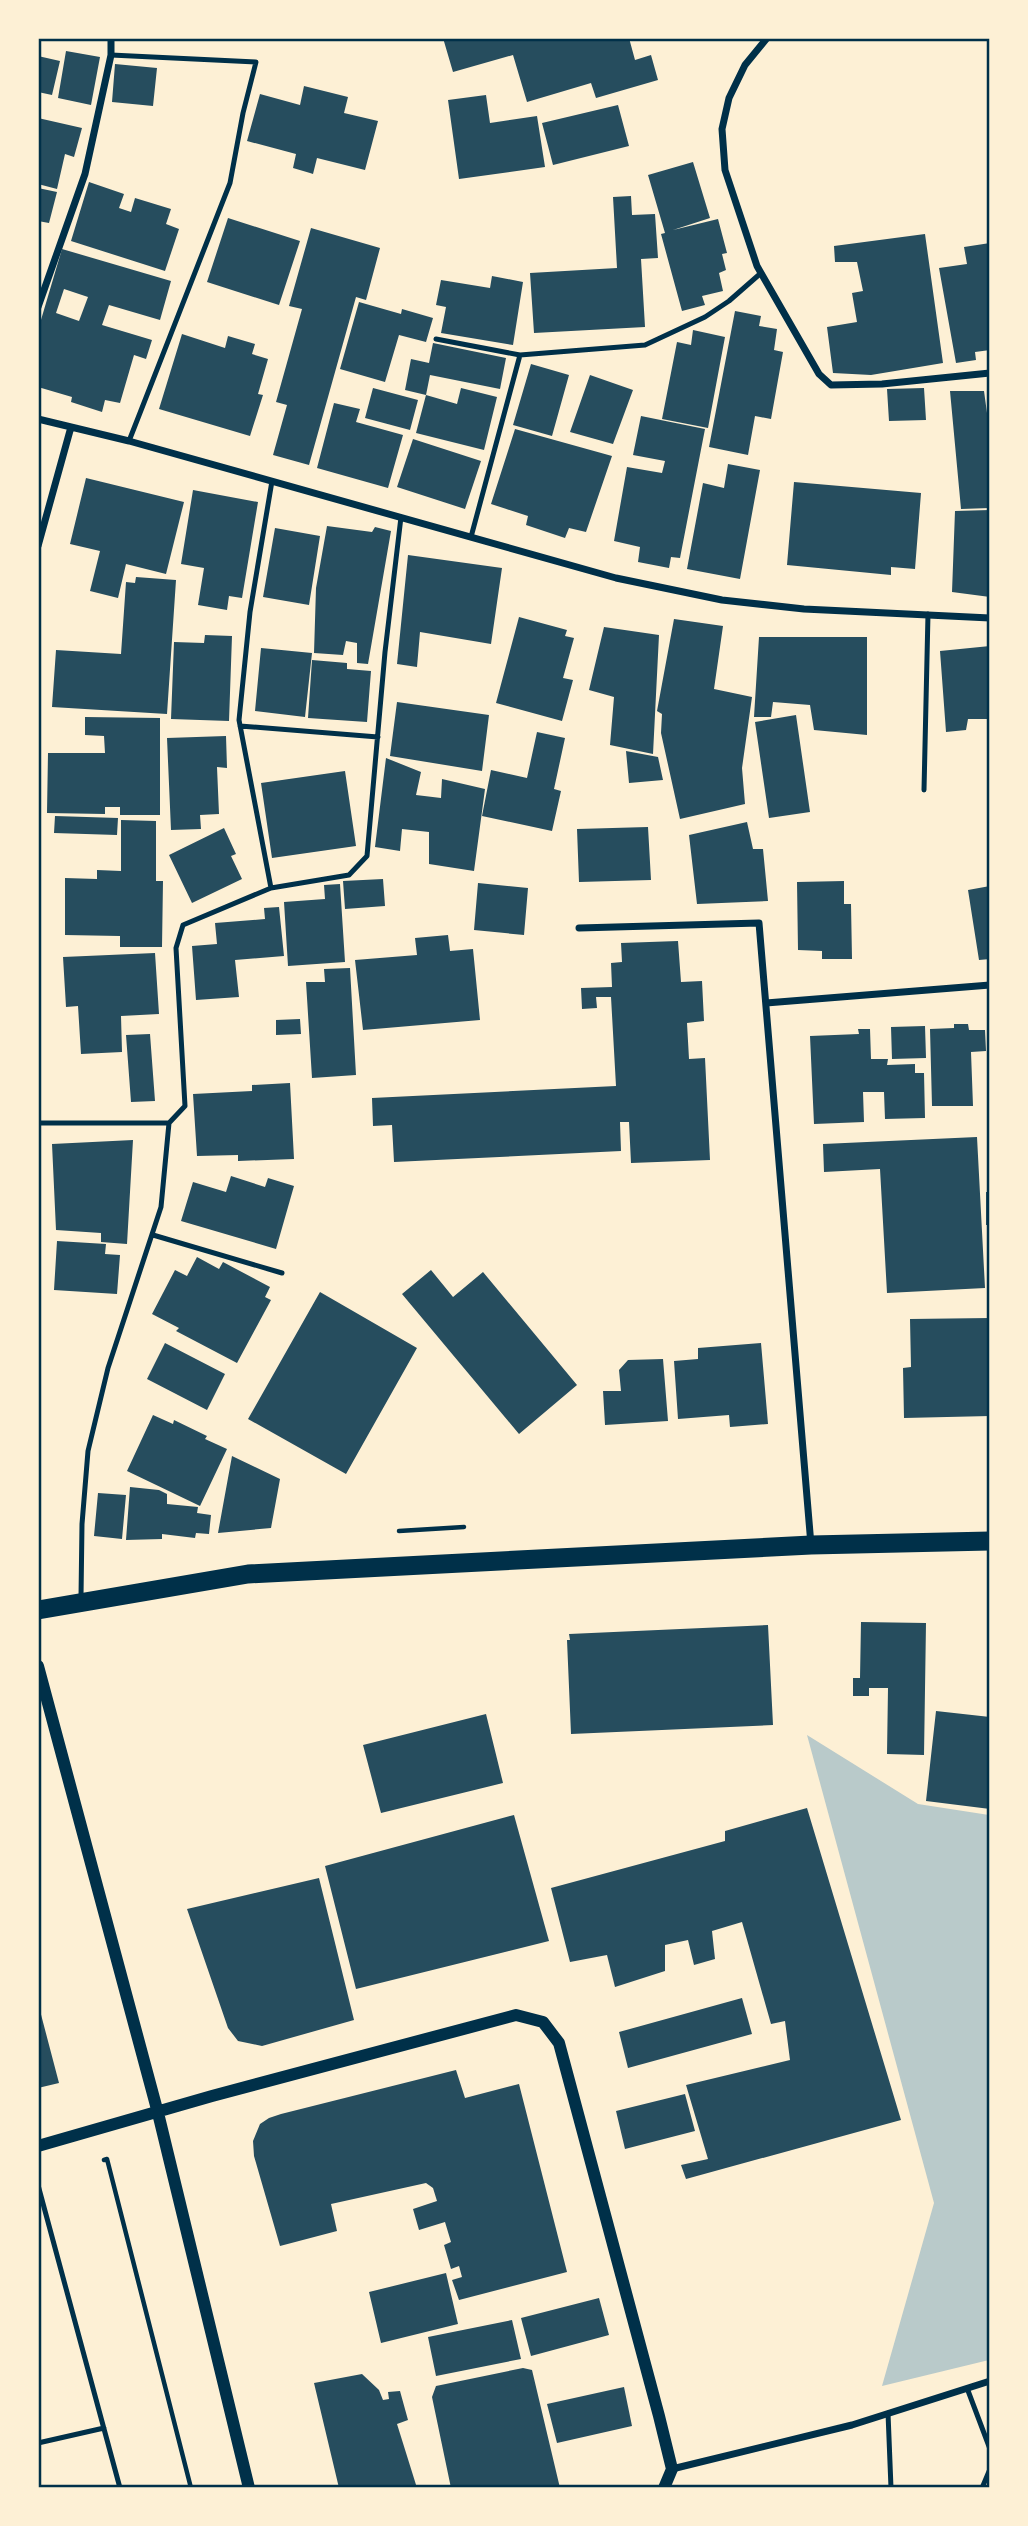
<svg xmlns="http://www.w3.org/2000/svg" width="1028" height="2526" viewBox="0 0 1028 2526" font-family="'Noto Sans',sans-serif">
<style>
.green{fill:#b9caca}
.building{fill:#264d5e;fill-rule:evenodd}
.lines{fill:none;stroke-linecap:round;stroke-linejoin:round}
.path{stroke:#003049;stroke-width:4.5}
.service{stroke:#003049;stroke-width:5}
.minor{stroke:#003049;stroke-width:7}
.tertiary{stroke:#003049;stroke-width:12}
.trunk{stroke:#003049;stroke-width:19}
.neatline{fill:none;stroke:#003049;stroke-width:2.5}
</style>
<rect width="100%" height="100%" fill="#fdf0d5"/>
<path class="green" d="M 807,1735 L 918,1804 L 989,1815 L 989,2360 L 882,2386 L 934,2203 Z"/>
<path class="building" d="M 443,38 L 629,38 L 635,60 L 651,55 L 658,80 L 596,98 L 591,83 L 527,102 L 513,55 L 453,72 Z
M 66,51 L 100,57 L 91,105 L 58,98 Z
M 38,56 L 60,61 L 52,95 L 38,92 Z
M 115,64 L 157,68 L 153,106 L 112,102 Z
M 304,86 L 348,97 L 344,113 L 378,121 L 365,170 L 317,158 L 313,174 L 310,173 L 293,168 L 296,154 L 247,141 L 260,94 L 300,105 Z
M 486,95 L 490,123 L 537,116 L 545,167 L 459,179 L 448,100 Z
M 618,105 L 629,146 L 553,165 L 542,123 Z
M 38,118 L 82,128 L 74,157 L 65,154 L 57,189 L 38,184 Z
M 693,162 L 710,218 L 673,230 L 718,219 L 727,253 L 722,254 L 726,270 L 719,273 L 723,291 L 702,296 L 705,305 L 682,311 L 661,234 L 665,233 L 648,175 Z
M 89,182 L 124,194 L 119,208 L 131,212 L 135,198 L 171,209 L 166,224 L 179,229 L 165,271 L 71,241 Z
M 38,188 L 57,192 L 49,223 L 38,221 Z
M 631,196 L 632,215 L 655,214 L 658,258 L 641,259 L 645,327 L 534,333 L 530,273 L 617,268 L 613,197 Z
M 228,218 L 300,241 L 279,305 L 207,282 Z
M 311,228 L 380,248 L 366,300 L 356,297 L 309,465 L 273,455 L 287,405 L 276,402 L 302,309 L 289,306 Z
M 925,234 L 943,363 L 871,375 L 833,373 L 827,327 L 857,322 L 852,293 L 863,291 L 857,262 L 835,262 L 834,246 Z
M 990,243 L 990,350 L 975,352 L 976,360 L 956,363 L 939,268 L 967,264 L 964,247 Z
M 62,249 L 171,281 L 160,320 L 109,305 L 102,325 L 152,340 L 146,359 L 134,355 L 120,403 L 105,400 L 102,412 L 71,402 L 72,397 L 38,387 L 38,330 ZM 64,289 L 88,297 L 79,321 L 56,313 Z
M 492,276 L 523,282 L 513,345 L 441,333 L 446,307 L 436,305 L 441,280 L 490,288 Z
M 359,302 L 401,314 L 402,309 L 433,318 L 426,342 L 399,335 L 385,382 L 340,369 Z
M 735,311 L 761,316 L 759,326 L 777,329 L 774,350 L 783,352 L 771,419 L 755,416 L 748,455 L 709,447 Z
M 693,330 L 725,337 L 708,428 L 662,419 L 677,342 L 691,345 Z
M 182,334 L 225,348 L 228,336 L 255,344 L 252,354 L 268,359 L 258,394 L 263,395 L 250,436 L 159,409 Z
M 433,343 L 506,358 L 500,389 L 430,375 L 426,395 L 405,390 L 411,359 L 429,363 Z
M 531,364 L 569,375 L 552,436 L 513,425 Z
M 590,375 L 633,390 L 613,444 L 570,432 Z
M 373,388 L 418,400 L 410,430 L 365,418 Z
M 461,388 L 497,397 L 484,450 L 416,433 L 426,395 L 457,404 Z
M 924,388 L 926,420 L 889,421 L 887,389 Z
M 950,391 L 984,391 L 990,435 L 990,508 L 961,509 Z
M 334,403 L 360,409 L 356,422 L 403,435 L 388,488 L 317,468 Z
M 641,416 L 705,429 L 680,558 L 671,557 L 669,568 L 638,562 L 640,547 L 614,541 L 627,467 L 662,473 L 665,461 L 633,455 Z
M 515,429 L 612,456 L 586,532 L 569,528 L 565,538 L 526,525 L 528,516 L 491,504 Z
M 413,439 L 481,461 L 465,509 L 397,487 Z
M 728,464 L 760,470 L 740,579 L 687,569 L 703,483 L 724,488 Z
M 86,478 L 184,502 L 166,574 L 126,564 L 118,598 L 90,591 L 100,551 L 70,544 Z
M 794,482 L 921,493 L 915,569 L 891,567 L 891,575 L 787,565 Z
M 193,490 L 258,502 L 242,598 L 229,596 L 227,610 L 198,605 L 204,568 L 181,564 Z
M 990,510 L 990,597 L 952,592 L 955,511 Z
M 327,526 L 372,532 L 375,527 L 391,531 L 368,664 L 357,663 L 357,643 L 346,641 L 343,655 L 314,653 L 316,588 Z
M 275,528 L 320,536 L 309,605 L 263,597 Z
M 408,555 L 502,568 L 491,644 L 420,632 L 417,667 L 397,664 Z
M 136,577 L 176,580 L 167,714 L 52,707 L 56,650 L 121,654 L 126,582 L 135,583 Z
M 519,617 L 567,630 L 565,636 L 574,638 L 563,678 L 573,680 L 562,721 L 496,703 Z
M 674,619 L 723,626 L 714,689 L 752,697 L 742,768 L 745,804 L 680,819 L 661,733 L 662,714 L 657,711 Z
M 604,627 L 659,635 L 653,754 L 610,745 L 614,697 L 589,690 Z
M 205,635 L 232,636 L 229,721 L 171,719 L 174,642 L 204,643 Z
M 759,637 L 867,637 L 867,735 L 814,730 L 810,705 L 773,702 L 771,717 L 754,717 Z
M 990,646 L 990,719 L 968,719 L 966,730 L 946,732 L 940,651 Z
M 261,648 L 312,653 L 305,717 L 255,711 Z
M 312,660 L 347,663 L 347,669 L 371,671 L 367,722 L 308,718 Z
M 397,702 L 489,715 L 482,771 L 390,756 Z
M 796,715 L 810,812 L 769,818 L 755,722 Z
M 85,717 L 160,718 L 160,815 L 120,815 L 120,807 L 105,807 L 105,814 L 47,813 L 48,753 L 105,753 L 104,736 L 85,735 Z
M 537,732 L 565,738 L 554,789 L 561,791 L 552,831 L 482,816 L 491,770 L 527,778 Z
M 226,736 L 227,768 L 217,767 L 219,814 L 200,815 L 201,829 L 171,830 L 167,738 Z
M 626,751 L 658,757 L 663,780 L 629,783 Z
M 386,758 L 421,772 L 416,795 L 441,798 L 442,779 L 485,789 L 474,871 L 429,864 L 429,832 L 402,829 L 400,851 L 375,847 Z
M 345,771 L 356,846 L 272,858 L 261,783 Z
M 55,816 L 118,818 L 117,835 L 54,833 Z
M 121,820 L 156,821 L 156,881 L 163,881 L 162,947 L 120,947 L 120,936 L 65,935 L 65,878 L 97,879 L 97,870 L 121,871 Z
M 747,822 L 753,849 L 763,849 L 768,901 L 697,904 L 689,835 Z
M 648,827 L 651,880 L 579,882 L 577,829 Z
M 224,828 L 236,854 L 231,856 L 242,879 L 192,903 L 169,855 Z
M 383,879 L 385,906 L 345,909 L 343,881 Z
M 844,881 L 844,904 L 851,904 L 852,959 L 822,959 L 822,951 L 798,950 L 797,882 Z
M 478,883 L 528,888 L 524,935 L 474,930 Z
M 340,884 L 345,962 L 288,966 L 284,902 L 325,899 L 324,885 Z
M 990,886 L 990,959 L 979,960 L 968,890 Z
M 279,907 L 284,956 L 235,960 L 239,997 L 196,1000 L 192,946 L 217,944 L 215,923 L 265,919 L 264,908 Z
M 448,935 L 450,951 L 473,949 L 480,1020 L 363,1030 L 355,960 L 417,955 L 415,938 Z
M 678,941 L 681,982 L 702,981 L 704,1021 L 687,1023 L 689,1059 L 705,1058 L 710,1160 L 631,1163 L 629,1122 L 620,1122 L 621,1151 L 394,1162 L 392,1125 L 373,1126 L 372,1098 L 616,1086 L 611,997 L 596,997 L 597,1008 L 582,1009 L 581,988 L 612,987 L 611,963 L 622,962 L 621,943 Z
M 155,953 L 159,1014 L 121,1016 L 122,1052 L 81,1054 L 78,1006 L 66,1007 L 63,957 Z
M 350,968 L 356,1075 L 312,1078 L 306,982 L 325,982 L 324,969 Z
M 300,1019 L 301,1034 L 276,1035 L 276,1020 Z
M 954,1024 L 968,1024 L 969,1030 L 985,1030 L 986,1051 L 971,1052 L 973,1106 L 932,1106 L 930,1029 L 954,1028 Z
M 925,1026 L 926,1058 L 892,1059 L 891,1027 Z
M 858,1029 L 870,1029 L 871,1059 L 888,1059 L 887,1065 L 915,1064 L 915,1073 L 924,1073 L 925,1118 L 885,1119 L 884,1092 L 863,1092 L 864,1122 L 814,1124 L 810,1036 L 859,1034 Z
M 150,1034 L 155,1101 L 131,1102 L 126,1035 Z
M 290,1083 L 294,1159 L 238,1161 L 238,1155 L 197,1156 L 193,1094 L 252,1091 L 252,1085 Z
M 977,1137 L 985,1288 L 887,1293 L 880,1169 L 824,1172 L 823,1144 Z
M 133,1140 L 127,1244 L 101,1242 L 101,1233 L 56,1230 L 52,1144 Z
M 231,1176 L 265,1187 L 268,1178 L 294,1186 L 276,1249 L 181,1221 L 193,1182 L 226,1192 Z
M 986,1192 L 990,1192 L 990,1225 L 986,1225 Z
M 57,1241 L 106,1244 L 105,1254 L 120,1255 L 117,1294 L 54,1290 Z
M 197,1257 L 219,1269 L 223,1262 L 270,1287 L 265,1297 L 271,1300 L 237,1363 L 176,1331 L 179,1328 L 152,1314 L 175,1270 L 187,1276 Z
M 431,1270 L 453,1297 L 483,1272 L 577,1385 L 519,1434 L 402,1294 Z
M 320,1292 L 417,1348 L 346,1474 L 248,1419 Z
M 990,1318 L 990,1416 L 904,1418 L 903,1368 L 911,1367 L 910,1319 Z
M 165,1343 L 225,1374 L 207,1410 L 147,1379 Z
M 761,1343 L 768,1424 L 730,1427 L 729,1415 L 678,1419 L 674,1361 L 698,1359 L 698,1348 Z
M 663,1359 L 668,1421 L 605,1425 L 603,1391 L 621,1391 L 619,1370 L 628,1360 Z
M 153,1415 L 173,1424 L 174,1420 L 207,1436 L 205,1439 L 227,1449 L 200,1506 L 127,1471 Z
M 232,1456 L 280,1479 L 271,1528 L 218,1533 Z
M 130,1487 L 159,1490 L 167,1494 L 167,1504 L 198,1507 L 197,1513 L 211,1515 L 209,1534 L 196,1533 L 195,1538 L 162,1534 L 162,1539 L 126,1540 Z
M 98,1493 L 126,1495 L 122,1539 L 94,1536 Z
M 861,1622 L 926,1623 L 924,1755 L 887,1754 L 888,1688 L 869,1688 L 869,1696 L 853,1696 L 853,1678 L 860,1678 Z
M 768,1625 L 773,1725 L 571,1734 L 567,1640 L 570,1640 L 569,1634 Z
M 936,1711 L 990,1717 L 990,1809 L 926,1801 Z
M 486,1714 L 503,1783 L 381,1813 L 363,1745 Z
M 807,1808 L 901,2120 L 686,2179 L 681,2165 L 708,2159 L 686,2085 L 790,2060 L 785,2021 L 771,2024 L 742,1922 L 712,1931 L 715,1959 L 694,1965 L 688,1940 L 665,1945 L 665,1971 L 615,1987 L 607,1955 L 570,1962 L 551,1888 L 725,1841 L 725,1831 Z
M 514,1815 L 549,1941 L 356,1989 L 325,1866 Z
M 319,1878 L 354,2020 L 262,2046 L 238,2041 L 228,2028 L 187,1909 Z
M 742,1998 L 752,2034 L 628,2068 L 619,2032 Z
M 38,2003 L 59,2083 L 38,2088 Z
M 456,2070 L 465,2098 L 519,2084 L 567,2272 L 459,2300 L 452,2280 L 462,2277 L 459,2266 L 451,2269 L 444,2245 L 451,2242 L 445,2222 L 419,2230 L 413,2209 L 437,2201 L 433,2188 L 426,2183 L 331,2204 L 337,2231 L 280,2246 L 254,2156 L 253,2141 L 260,2124 L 269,2118 L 281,2114 Z
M 685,2094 L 695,2131 L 625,2149 L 616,2111 Z
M 446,2273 L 458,2324 L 381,2343 L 369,2292 Z
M 599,2298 L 609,2335 L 531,2356 L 521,2318 Z
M 512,2320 L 521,2359 L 436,2376 L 428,2337 Z
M 523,2368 L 532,2370 L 560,2488 L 451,2488 L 432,2397 L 436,2386 Z
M 362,2374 L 379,2390 L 383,2400 L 389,2399 L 388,2392 L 400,2391 L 408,2420 L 397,2424 L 417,2488 L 339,2488 L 314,2383 Z
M 624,2387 L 632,2426 L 557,2443 L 547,2404 Z"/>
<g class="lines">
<path class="path" d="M 399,1531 L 464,1527
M 104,2160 L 107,2159 L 191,2488"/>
<path class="service" d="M 111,55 L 256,62 L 243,113 L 230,183 L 129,441
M 436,339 L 520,355 L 645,345 L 705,317 L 729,301 L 761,273
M 471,537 L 520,355
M 240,726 L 378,737
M 924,790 L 928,614
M 271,888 L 239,720 L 250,612 L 272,481
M 38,1123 L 169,1123
M 153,1235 L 282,1273
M 81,1597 L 82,1524 L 88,1451 L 108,1368 L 161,1207 L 169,1123 L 185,1106 L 176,948 L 183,925 L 271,888 L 349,875 L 367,856 L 385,652 L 401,517
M 38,2185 L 120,2488
M 967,2388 L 990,2449
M 888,2413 L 891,2488
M 38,2443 L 104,2428
M 982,2488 L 990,2469"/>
<path class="minor" d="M 767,38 L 745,65 L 729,98 L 722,129 L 725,170 L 757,266 L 819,374 L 831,385 L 882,384 L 990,373
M 38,307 L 85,174 L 111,55 L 111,38
M 38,419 L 129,441 L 616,578 L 722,600 L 804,609 L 990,618
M 38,546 L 71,427
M 579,928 L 759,923 L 811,1545
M 766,1003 L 990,985
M 672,2469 L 852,2425 L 990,2381"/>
<path class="tertiary" d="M 38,1666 L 158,2113 L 249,2488
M 38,2146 L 212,2096 L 516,2015 L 543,2022 L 559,2043 L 659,2416 L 672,2469 L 664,2488"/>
<path class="trunk" d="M 38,1610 L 248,1574 L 811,1545 L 990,1541"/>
</g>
<rect width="1028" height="2526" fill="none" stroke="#fdf0d5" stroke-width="80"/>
<rect x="40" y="40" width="948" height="2446" class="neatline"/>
</svg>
